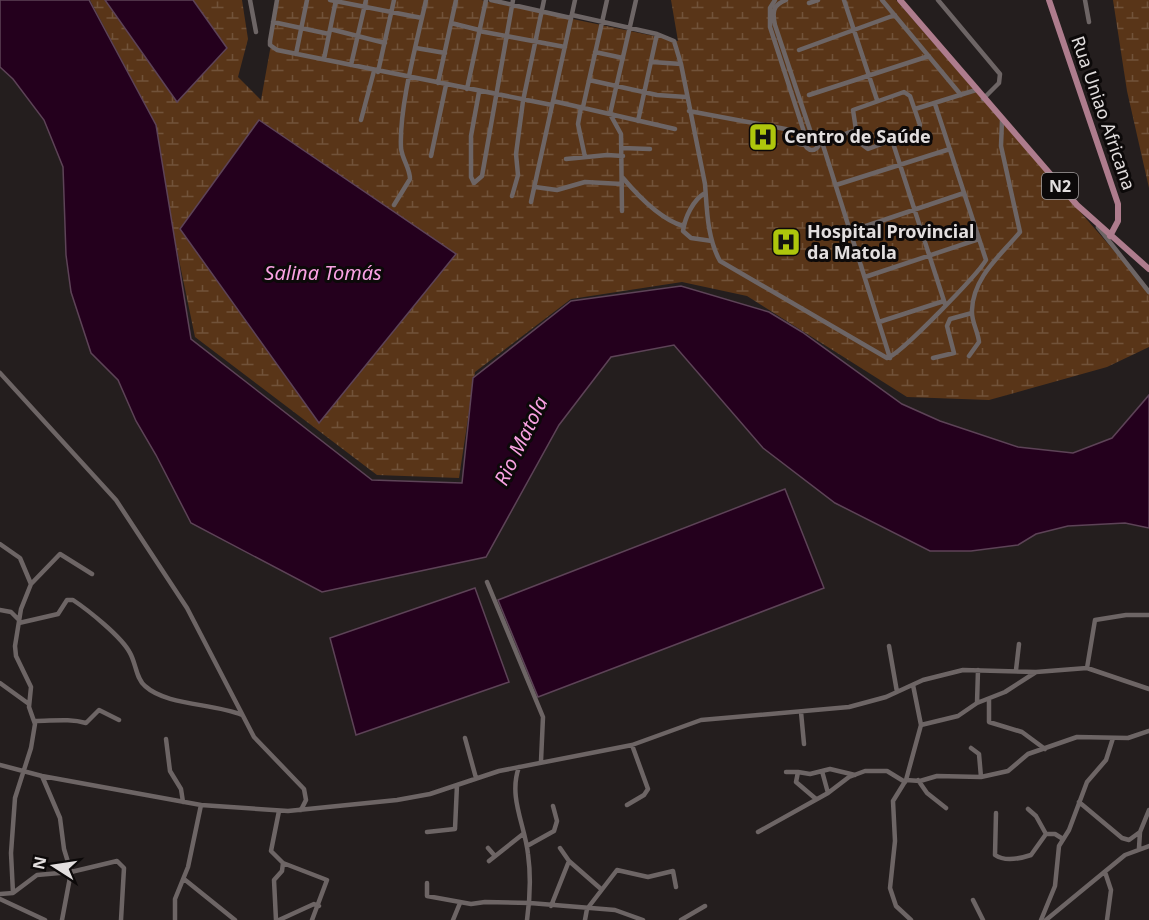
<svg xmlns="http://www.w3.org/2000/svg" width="1149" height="920" viewBox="0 0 1149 920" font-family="'Noto Sans',sans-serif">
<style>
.wetland{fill:url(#wetland-marsh)}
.water{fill:#24001d;stroke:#5d4357;stroke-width:1.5}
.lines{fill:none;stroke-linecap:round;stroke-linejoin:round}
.minor{stroke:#6d6565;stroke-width:4.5}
.major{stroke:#ae7c8d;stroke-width:6}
.labels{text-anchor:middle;stroke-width:6;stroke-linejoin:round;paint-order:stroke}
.shield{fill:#0c0909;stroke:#a29e9e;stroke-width:1.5}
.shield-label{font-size:16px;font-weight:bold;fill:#e2dede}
.street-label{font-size:18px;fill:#e2dede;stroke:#0c0909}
.poi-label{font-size:18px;font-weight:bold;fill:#e2dede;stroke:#0c0909;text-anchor:start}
.water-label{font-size:20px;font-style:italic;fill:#faa2e3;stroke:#0c0909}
</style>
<defs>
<pattern id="wetland-marsh" width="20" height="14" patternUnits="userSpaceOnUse" patternTransform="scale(1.5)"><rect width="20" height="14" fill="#593518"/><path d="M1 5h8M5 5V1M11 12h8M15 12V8" fill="none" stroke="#715239"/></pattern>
</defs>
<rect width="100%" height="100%" fill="#241e1e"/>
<path class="wetland" d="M 90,0 L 242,0 L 248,39 L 238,77 L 261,100 L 279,0 L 481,0 L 678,41 L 671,0 L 896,0 L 1149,291 L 1149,347 L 1107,367 L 989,400 L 907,397 L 747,296 L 682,282 L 571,299 L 475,372 L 459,478 L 377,475 L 195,337 L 173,231 L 156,125 Z
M 1113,0 L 1149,0 L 1149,188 L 1127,91 Z"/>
<path class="water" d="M 0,0 L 89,0 L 156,125 L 191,339 L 372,480 L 462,483 L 473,378 L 571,301 L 681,286 L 769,312 L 802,332 L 902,404 L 940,421 L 1018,447 L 1073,453 L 1112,438 L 1149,395 L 1149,528 L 1125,523 L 1068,526 L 1036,534 L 1018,545 L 971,551 L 930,551 L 835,503 L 763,448 L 674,345 L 611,357 L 559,425 L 486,557 L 322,592 L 191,523 L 156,455 L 136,421 L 118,380 L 91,353 L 71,292 L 66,255 L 63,167 L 44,120 L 13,79 L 0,67 Z
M 105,0 L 193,0 L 227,48 L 177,102 Z
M 259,120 L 456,254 L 319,423 L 180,229 Z
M 785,489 L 824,588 L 538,697 L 498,600 Z
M 475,588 L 509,682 L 356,735 L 330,638 Z"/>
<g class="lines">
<path class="minor" d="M 250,0 L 256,32
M 277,0 L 270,41 L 270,45 L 277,50 L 552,105
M 330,0 L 422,18
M 491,0 L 571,18
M 775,0 L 770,8 L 770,27 L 806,138
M 786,0 C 773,5 772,12 775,25 L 812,136
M 844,0 L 877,100
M 882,0 L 961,95
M 938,0 L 1000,74 L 999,83 L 983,99
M 1085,0 L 1089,22
M 809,3 L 818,0
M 572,15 L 657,34 L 674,41 L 681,64 L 705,184 C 707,209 707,238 720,261 L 887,358 C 900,355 978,274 986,260 L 935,104
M 273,22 L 329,34
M 451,23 L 479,30
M 330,29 L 385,43
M 479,31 L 565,47
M 416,48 L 445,53
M 799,50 L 895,15
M 595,52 L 623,58
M 296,54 L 307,0
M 324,59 L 336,0
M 652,62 L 681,64
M 351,65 L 366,0
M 378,72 L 394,0
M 589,80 L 657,95 L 686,97
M 438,83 L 456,0
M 467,89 L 486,0
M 479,92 L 471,136 L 471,177 L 474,183 L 482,176 L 513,0
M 809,95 L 929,56
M 553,101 L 675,129
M 581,107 L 578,124 L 585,157
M 583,107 L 607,0
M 915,109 L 976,90
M 689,111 L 796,131 L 799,144 L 805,145
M 361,120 L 374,71
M 638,121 L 657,34
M805 143a7 7 0 1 1 14 0a7 7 0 1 1-14 0Z
M 892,140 L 945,304
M 822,142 L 890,358
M 819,143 L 856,130 L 860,143 L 868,149 L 917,131 L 920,125 L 910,96 L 904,92 L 853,110 L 856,130
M 622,148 L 650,149
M 431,156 L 446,85
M 566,159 L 607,155 L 623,156
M 623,178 C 639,197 660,219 683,226
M 836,185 L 950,149
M 535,187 L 557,190 L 585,182 L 622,184
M 705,193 C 693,200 685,217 683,231 L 691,238 L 712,241
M 512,196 L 518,175 L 516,154 L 523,101 L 544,0
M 531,202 L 575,0
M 394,205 L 410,179 C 410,168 402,159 401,148 C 399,106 417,42 426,0
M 622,211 L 621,134 L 610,114 L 636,0
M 1098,227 L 1149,292
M 851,231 L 964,193
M 865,277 L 979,239
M 879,322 L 944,301
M 969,356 L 979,342 C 978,331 971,321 972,310 C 973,277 1001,255 1020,232 L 1001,146 L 1002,120
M 933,358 L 954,353 L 947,326 L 950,319 L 972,313
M 0,373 L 116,500 L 187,608 L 254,737 L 304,789 L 306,800 L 301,810
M 0,544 L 20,558 L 31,584 L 21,609 L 15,646 L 16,656 L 31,687 L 29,707 L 35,724 L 31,748 L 15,798 L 11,853 L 13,893
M 487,582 L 543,717 L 541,761
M 31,584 L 60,554 L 92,574
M 0,610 L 11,612 L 19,620
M 19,623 L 58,614 L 67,600 L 73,600 C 88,610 122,637 130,653 C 136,663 136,679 145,686 C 167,706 214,703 242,715
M 889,646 L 897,692
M 1087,668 L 1095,620 L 1126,615 L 1149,615
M 1016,670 L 1019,644
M 0,683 L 29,704
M 989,699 L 989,722 L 1022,732 L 1045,749
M 977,703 L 978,670
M 801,712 L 804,744
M 34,721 C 53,721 69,718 86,723 L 99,710 L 119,720
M 921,725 L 958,716 L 977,703 L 1005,692 L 1036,672
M 465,738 L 476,778
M 166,739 L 170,771 L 181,789 L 183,802
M 971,748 L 979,754 L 981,777
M 0,765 L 42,776 L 201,805 L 288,811 L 397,800 L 430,794 L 499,771 L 632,745 L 701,720 L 849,707 L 886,697 L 923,680 L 963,670 L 1036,672 L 1087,668 L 1149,689
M 519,767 C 508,797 525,825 528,854 C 531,876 530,899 527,920
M 822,771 L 828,793
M 786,772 L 798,772 L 796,782 L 816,799
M 798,772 L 810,774 L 830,769 L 855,775
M 42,776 L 60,818 L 64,849 L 71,872 L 62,920
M 906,780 L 920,781 L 937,776 L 981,777 L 1008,771 L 1028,754 L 1077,737 L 1128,738 L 1149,731
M 918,780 L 927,793 L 946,808
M 1079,802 L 1122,838 L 1129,840 L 1140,832
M 627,805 L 644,795 L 648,789 L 632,745
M 1028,809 L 1036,816 L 1046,834
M 996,813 L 995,855 C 1005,862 1019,859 1031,855 L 1046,834 L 1055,834 L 1063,839
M 427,832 L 455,829 L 457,785
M 758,832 L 828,793 L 849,777 L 865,771 L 887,771 L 905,782
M 527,846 L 554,831 L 557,821 L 553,806
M 488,848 L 495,856
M 560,848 L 569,861 L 601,889
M 1139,848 L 1140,832 L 1149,810
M 489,861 L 523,834
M 283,863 L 327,880 L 312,920
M 1105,872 L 1111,890 L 1107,920
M 184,879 L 235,920
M 427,883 L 427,896 L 471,904 L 485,902 L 530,903 L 615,910 L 643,920
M 0,894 L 13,893 L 37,875 L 71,872 L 117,861 L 124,868 L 121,920
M 0,899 L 45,920
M 973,900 L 983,920
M 551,906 L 569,861
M 175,920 L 175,899 L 188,867 L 201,805
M 276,920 L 274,880 L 282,871 L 283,863 L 271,851 L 279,811
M 279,920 L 314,904 L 319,906
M 453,920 L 460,903
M 585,920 L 587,909 L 617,870 L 648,877 L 673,871 L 676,887
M 681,920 L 705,906
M 911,920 L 896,906 L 890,888 L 895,841 L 893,801 L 906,780 L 921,725 L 913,685
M 1041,920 L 1055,886 L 1059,846 L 1069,830 L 1087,782 L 1106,760 L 1113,738
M 1046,920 L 1125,855 L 1149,846"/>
<path class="major" d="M 900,0 L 1077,205 L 1149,269
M 1049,0 L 1118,204 L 1118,221 L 1110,236"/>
</g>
<defs>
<g id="hospital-square" transform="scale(1.5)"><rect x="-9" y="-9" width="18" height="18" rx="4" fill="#aec60c" stroke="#0c0909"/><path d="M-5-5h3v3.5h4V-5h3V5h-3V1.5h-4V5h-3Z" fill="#111"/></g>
</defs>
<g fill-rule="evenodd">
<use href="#hospital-square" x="763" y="137"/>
<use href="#hospital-square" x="786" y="242"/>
</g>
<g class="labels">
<rect class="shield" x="1042" y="173" width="36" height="26" rx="4.5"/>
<g class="shield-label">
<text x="1060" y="192">N2</text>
</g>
<g class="street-label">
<text transform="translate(1103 113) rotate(71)" y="6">Rua Uniao Africana</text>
</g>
<g class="poi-label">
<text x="784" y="143">Centro de Saúde</text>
<text x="807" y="238">Hospital Provincial<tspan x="807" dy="21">da Matola</tspan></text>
</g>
<g class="water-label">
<text x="323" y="280">Salina Tomás</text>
<text transform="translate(521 441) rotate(-64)" y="7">Rio Matola</text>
</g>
</g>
<g transform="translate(54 866) rotate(282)" stroke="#0c0909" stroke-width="4.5" paint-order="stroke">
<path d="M0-4.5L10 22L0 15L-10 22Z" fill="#e2dede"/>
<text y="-9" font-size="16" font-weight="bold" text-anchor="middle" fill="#e2dede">N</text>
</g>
</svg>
